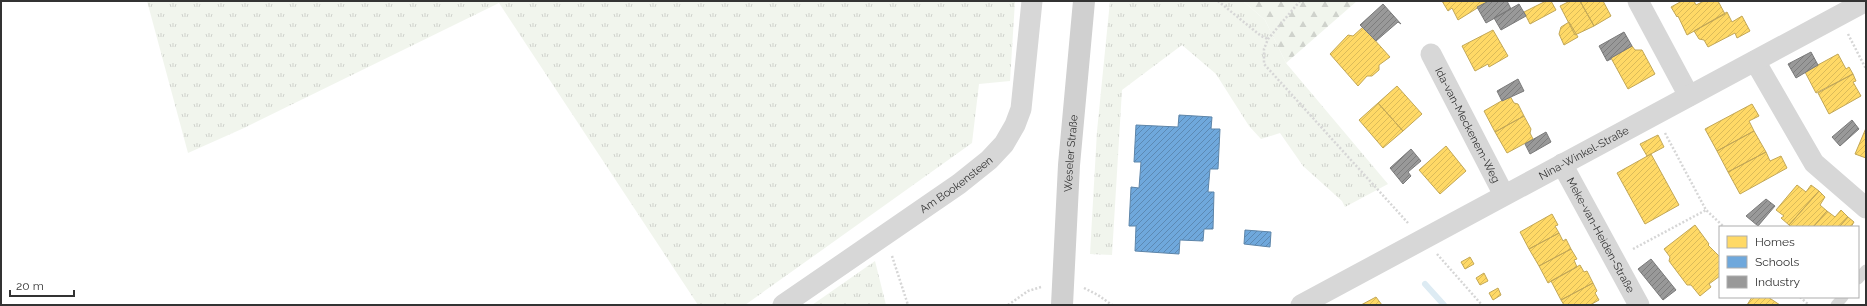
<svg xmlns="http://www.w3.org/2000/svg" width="1867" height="306" viewBox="0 0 1867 306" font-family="Raleway,sans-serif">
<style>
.grass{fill:url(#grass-tufts)}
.forest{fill:url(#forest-firs)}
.homes{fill:url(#homes-hatch);stroke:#c2a757}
.schools{fill:url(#schools-hatch);stroke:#5d85a9}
.industry{fill:url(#industry-hatch);stroke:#7a7a7a}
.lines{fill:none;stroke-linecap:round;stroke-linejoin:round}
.stream{stroke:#ddebf3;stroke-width:6}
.path{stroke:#d6d6d6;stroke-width:2.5;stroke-dasharray:2 2;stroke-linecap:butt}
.lane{stroke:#d7d7d7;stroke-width:11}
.street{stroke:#d7d7d7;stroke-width:21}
.secondary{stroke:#d0d0d0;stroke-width:22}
.labels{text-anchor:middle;stroke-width:4;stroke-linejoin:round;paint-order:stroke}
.street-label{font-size:11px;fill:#333;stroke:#fff}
</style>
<defs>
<pattern id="grass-tufts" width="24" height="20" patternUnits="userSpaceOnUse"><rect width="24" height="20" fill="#f1f5ed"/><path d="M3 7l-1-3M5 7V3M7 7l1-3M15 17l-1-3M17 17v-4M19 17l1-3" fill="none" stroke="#cfd2cc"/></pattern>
<pattern id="forest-firs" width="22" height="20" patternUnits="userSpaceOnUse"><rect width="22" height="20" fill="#f1f5ed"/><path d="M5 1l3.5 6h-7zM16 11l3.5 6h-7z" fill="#cfd2cc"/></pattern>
<pattern id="homes-hatch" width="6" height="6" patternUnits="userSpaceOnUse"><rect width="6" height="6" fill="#ffd966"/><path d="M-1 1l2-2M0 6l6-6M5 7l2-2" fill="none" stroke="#dbbb59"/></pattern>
<pattern id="schools-hatch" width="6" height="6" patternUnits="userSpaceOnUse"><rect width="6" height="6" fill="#6fa8dc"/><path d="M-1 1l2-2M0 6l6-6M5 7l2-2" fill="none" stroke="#5c89b3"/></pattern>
<pattern id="industry-hatch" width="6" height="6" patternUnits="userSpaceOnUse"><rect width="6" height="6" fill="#999"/><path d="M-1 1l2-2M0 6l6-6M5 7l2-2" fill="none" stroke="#7d7d7d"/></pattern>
</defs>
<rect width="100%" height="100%" fill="#fff"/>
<path class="grass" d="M 147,1 L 1015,1 L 1010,81 L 979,84 L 972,143 L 745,305 L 698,305 L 499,3 L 244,128 L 188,153 Z
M 1110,1 L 1243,1 L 1265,20 L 1286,63 L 1388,184 L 1345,207 L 1342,201 L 1303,166 L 1280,133 L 1261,139 L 1249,126 L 1216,74 L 1182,45 L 1122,90 L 1112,255 L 1090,254 L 1097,131 Z
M 875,261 L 886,305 L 812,305 Z"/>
<path class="forest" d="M 1243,1 L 1357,1 L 1286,63 L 1265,20 Z"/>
<path class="homes" d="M 1442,1 L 1486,1 L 1487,2 L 1458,20 L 1452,8 L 1448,11 Z
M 1546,1 L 1551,1 L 1556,10 L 1530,24 L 1524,12 Z
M 1580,1 L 1603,1 L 1611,16 L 1594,26 Z
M 1580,1 L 1594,26 L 1575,35 L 1560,6 L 1570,1 Z
M 1682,1 L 1694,1 L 1696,5 L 1704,1 L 1718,1 L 1725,14 L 1687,35 L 1678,16 L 1677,17 L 1671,7 Z
M 1727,12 L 1732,22 L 1742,16 L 1750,31 L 1737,38 L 1735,33 L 1708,47 L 1704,40 L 1699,39 L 1694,31 Z
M 1569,22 L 1578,37 L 1564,45 L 1559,34 L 1561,27 Z
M 1363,27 L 1390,57 L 1379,65 L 1379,70 L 1372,76 L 1367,76 L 1358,86 L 1330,54 L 1348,35 L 1353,36 Z
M 1493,30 L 1508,56 L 1489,67 L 1488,64 L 1475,71 L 1462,46 Z
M 1632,46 L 1635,50 L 1642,50 L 1655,74 L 1628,89 L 1611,58 Z
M 1838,54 L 1846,69 L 1849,67 L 1853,74 L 1816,93 L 1805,72 Z
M 1853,74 L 1856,81 L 1853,82 L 1861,96 L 1829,114 L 1818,93 Z
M 1397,86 L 1422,114 L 1403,131 L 1378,103 Z
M 1510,96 L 1514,103 L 1518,104 L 1524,116 L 1495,132 L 1484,111 Z
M 1378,103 L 1403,131 L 1383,148 L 1359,120 Z
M 1752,104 L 1759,116 L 1749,121 L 1754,131 L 1717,151 L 1705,129 Z
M 1524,116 L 1531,129 L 1530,133 L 1533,139 L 1507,153 L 1495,132 Z
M 1866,128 L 1866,158 L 1855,154 Z
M 1754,131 L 1766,152 L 1728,172 L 1717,151 Z
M 1658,135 L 1664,147 L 1647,156 L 1640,144 Z
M 1446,146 L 1466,171 L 1440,194 L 1419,170 Z
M 1766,152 L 1770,161 L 1781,156 L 1787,168 L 1740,194 L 1728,172 Z
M 1651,154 L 1679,205 L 1645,224 L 1617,173 Z
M 1797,185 L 1806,192 L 1811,185 L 1819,191 L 1789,225 L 1781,218 L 1784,216 L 1776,210 Z
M 1819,191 L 1825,197 L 1820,205 L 1827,211 L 1813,227 L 1791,227 L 1789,225 Z
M 1841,210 L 1848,217 L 1839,227 L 1813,227 L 1827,211 L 1835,217 Z
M 1552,214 L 1558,225 L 1555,226 L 1559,233 L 1529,249 L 1520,232 Z
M 1848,217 L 1854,222 L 1851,227 L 1839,227 Z
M 1695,225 L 1709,244 L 1708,245 L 1720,257 L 1720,276 L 1709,284 L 1711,287 L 1700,296 L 1691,285 L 1687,285 L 1669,261 L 1670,257 L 1664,249 Z
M 1559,233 L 1563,241 L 1566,239 L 1571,249 L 1539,266 L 1529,249 Z
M 1571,249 L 1577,259 L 1574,260 L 1577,267 L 1548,283 L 1539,266 Z
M 1470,257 L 1474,264 L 1465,269 L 1461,262 Z
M 1580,265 L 1584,272 L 1587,271 L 1593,283 L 1561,300 L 1551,281 Z
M 1484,273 L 1488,281 L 1480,285 L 1476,278 Z
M 1593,283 L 1597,291 L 1595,293 L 1599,300 L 1590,305 L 1564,305 L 1561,300 Z
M 1498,288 L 1501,295 L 1493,300 L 1489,293 Z
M 1376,297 L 1382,305 L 1361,305 Z
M 1752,297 L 1768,297 L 1780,305 L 1747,305 Z"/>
<path class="schools" d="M 1179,115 L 1212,117 L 1211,129 L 1220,129 L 1218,169 L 1210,169 L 1208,192 L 1214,192 L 1213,229 L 1204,229 L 1203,241 L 1180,240 L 1179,254 L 1135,251 L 1136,226 L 1129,226 L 1131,187 L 1139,188 L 1141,162 L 1134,162 L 1136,125 L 1178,127 Z
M 1245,230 L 1271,232 L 1270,247 L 1244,244 Z"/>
<path class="industry" d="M 1486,1 L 1507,1 L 1511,9 L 1486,23 L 1477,7 L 1487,2 Z
M 1383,4 L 1401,24 L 1398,22 L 1376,41 L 1360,25 Z
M 1519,4 L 1526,16 L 1501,30 L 1494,18 Z
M 1624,32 L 1632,46 L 1611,58 L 1611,59 L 1607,61 L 1599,46 Z
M 1811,52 L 1818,65 L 1796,78 L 1788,64 Z
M 1518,79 L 1524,91 L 1502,101 L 1497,91 Z
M 1852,120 L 1859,129 L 1840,146 L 1832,137 Z
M 1546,132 L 1551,142 L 1530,154 L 1525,144 Z
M 1411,149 L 1421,161 L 1408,172 L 1411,176 L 1403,184 L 1390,168 Z
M 1766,199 L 1775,206 L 1758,226 L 1746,216 Z
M 1651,259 L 1676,290 L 1663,300 L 1638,269 Z"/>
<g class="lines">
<path class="stream" d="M 1425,284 L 1444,305"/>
<path class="path" d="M 1218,1 L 1261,36 L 1268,39
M 1300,1 L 1268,39 L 1264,49 L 1264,64 L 1408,223
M 1848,34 L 1866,69
M 1665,133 L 1706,210 L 1724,227
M 1633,249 L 1706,210
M 1437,254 L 1482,305
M 892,256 L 908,305
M 1084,288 L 1098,295 L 1112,305
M 1800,297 L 1809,305
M 1008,305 L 1028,291 L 1041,287"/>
<path class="lane" d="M 1858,279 L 1866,270
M 1836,305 L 1843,297"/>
<g class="street">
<path d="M 1638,1 L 1689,96"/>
<path id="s1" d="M 1431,54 L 1504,195"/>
<path d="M 1755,61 L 1814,163 L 1866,208"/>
<path id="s2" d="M 1562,164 L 1639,305"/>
<path id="s3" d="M 783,305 L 959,184 L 989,160 L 1004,144 L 1015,125 L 1021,109 L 1032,1"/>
<path id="s4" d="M 1301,305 L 1866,1"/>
</g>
<path class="secondary" id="s5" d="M 1062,305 L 1069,165 L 1084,1"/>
</g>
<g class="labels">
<g class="street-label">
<text dy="4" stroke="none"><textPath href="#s1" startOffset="80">Ida-van-Meckenem-Weg</textPath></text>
<text dy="4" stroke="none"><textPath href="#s5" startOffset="152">Weseler Straße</textPath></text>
<text dy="4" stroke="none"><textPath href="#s4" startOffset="321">Nina-Winkel-Straße</textPath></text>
<text dy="4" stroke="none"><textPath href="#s3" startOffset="211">Am Bookensteen</textPath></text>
<text dy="4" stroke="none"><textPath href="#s2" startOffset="81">Meke-van-Heiden-Straße</textPath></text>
</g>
</g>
<rect width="1867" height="306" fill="none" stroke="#333333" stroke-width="4"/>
<rect x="1719" y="226" width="140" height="72" fill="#ffffff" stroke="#adadad"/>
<rect x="1727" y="236" width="20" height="12" fill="#ffd966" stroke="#adadad"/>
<text x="1755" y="246" font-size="12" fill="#333333">Homes</text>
<rect x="1727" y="256" width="20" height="12" fill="#6fa8dc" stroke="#adadad"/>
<text x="1755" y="266" font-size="12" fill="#333333">Schools</text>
<rect x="1727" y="276" width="20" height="12" fill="#999999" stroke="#adadad"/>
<text x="1755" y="286" font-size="12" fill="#333333">Industry</text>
<path d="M10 290v6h64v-6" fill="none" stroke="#333333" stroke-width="2"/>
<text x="16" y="290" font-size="12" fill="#333333" stroke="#ffffff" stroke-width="3" paint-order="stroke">20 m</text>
</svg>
